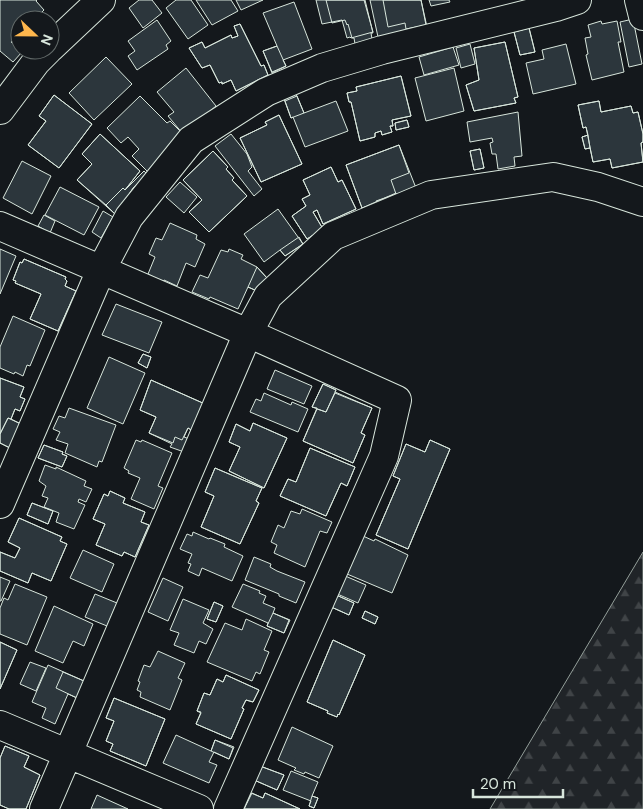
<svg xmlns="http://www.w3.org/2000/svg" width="643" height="809" viewBox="0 0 643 809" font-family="'DM Sans',sans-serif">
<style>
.forest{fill:url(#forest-firs);stroke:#939e99}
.building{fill:#2c363c;stroke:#d8e6dc}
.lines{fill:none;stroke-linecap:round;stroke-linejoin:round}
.minor-casing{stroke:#d8e6dc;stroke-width:30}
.tertiary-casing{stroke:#d8e6dc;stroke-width:30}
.minor{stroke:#14181c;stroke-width:28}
.tertiary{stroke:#14181c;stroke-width:28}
</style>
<defs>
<pattern id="forest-firs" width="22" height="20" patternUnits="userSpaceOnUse" patternTransform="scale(1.25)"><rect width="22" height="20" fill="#202428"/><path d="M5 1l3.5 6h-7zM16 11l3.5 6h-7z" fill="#404447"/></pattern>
</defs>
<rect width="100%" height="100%" fill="#14181c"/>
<path class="forest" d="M 643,552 L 643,809 L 490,809 Z"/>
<path class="building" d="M 0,0 L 37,0 L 36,1 L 44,10 L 34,20 L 20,20 L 20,33 L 11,42 L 22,52 L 13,62 L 0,51 Z
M 139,0 L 152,0 L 162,13 L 143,28 L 129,8 Z
M 176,0 L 191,0 L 208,25 L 188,39 L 166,8 Z
M 196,0 L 231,0 L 238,11 L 212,25 Z
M 236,0 L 263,0 L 241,10 Z
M 316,0 L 364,0 L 373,32 L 351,38 L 350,37 L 347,38 L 342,20 L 322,24 Z
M 326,0 L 365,0 L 373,33 L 371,33 L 372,39 L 355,44 L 354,38 L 352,38 L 348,24 L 347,25 L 345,20 L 332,23 Z
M 370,0 L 421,0 L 427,27 L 378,37 Z
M 383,0 L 421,0 L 426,25 L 406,29 L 405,23 L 388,27 Z
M 429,0 L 449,0 L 450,2 L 431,6 Z
M 294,2 L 312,49 L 283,60 L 286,66 L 272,73 L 263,51 L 277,46 L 263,13 Z
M 633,19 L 642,64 L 629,67 L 620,22 Z
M 157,20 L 171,41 L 166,45 L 168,49 L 137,70 L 128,56 L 135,51 L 128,41 Z
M 601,21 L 602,24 L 617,21 L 621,42 L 618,42 L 624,72 L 592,80 L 586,55 L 588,54 L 585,38 L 591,37 L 588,25 Z
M 240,24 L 261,66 L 264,65 L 268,75 L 236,91 L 231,80 L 222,84 L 222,82 L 219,83 L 210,65 L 202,68 L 189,48 L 202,42 L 205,48 L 231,35 L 232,38 L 238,36 L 234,26 Z
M 240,24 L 261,66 L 264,65 L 268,75 L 236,91 L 231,80 L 222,84 L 222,82 L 219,83 L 210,65 L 202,68 L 189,48 L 202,42 L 205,48 L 231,35 L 232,38 L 238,36 L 234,26 Z
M 529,28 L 535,52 L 520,55 L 514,32 Z
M 529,28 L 535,52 L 520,55 L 514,32 Z
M 505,42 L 518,97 L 514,98 L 516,103 L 474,111 L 466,85 L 479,80 L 474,48 Z
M 505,42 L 518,97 L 514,98 L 516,103 L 474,111 L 466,85 L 479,80 L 474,48 Z
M 470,44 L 475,64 L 461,68 L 456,48 Z
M 566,44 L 576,84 L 533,94 L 526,63 L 544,59 L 542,50 Z
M 277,46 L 286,66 L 272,72 L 263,51 Z
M 453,47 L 459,65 L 424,75 L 419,57 Z
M 106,57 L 132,84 L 94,120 L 69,93 Z
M 186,68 L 216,106 L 183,134 L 168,116 L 174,112 L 157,92 Z
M 454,68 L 464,111 L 426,121 L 415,78 Z
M 401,76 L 411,116 L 392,120 L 393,126 L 390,126 L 392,132 L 382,135 L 381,131 L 375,133 L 375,137 L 360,141 L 351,102 L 349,102 L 347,93 L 357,91 L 356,87 Z
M 401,76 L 411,116 L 392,120 L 393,126 L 390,126 L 392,132 L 382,135 L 381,131 L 375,133 L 375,137 L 360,141 L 351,102 L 349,102 L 347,93 L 357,91 L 356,87 Z
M 296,94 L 304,113 L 336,101 L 348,131 L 305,147 L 293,117 L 291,118 L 284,99 Z
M 54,95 L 92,124 L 59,168 L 28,145 L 46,121 L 39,116 Z
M 54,95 L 92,124 L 59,168 L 28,145 L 46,121 L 39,116 Z
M 140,96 L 167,123 L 170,121 L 183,134 L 148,172 L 132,156 L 139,149 L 128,137 L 121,143 L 107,128 Z
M 297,96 L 304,113 L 291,118 L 285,101 Z
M 599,101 L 601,112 L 631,106 L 633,113 L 638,112 L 643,134 L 643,142 L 641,143 L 643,162 L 612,168 L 610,159 L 593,162 L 590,148 L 585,149 L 582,137 L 588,135 L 586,127 L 583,128 L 578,105 Z
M 599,101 L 601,112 L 631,106 L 633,113 L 638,112 L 643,134 L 643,142 L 641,143 L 643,162 L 612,168 L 610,159 L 593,162 L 586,127 L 583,128 L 578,105 Z
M 518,112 L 522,156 L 514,157 L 515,166 L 498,169 L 496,154 L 492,154 L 490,143 L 493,142 L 492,138 L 470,142 L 467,122 Z
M 279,115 L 302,164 L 261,182 L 240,138 L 267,125 L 265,122 Z
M 279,115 L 302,164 L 261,182 L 240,138 L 267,125 L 265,122 Z
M 407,120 L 409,127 L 396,130 L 395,123 Z
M 407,120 L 409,127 L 396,130 L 395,123 Z
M 100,134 L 140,171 L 125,190 L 144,171 L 147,174 L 132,190 L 116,215 L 77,180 L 92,164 L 82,154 Z
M 100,134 L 140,171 L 125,190 L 123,188 L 106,205 L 77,180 L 92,164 L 82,154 Z
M 231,134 L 247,154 L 252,167 L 248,171 L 262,189 L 254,196 L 215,146 Z
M 588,135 L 590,148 L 585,149 L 582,137 Z
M 399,145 L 416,188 L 397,196 L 396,193 L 362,208 L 346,165 Z
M 399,145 L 409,173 L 391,180 L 396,194 L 376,201 L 377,203 L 362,208 L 346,165 Z
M 480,149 L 484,168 L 474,170 L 470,151 Z
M 480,149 L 484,168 L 474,170 L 470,151 Z
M 213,151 L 228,167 L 226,169 L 234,178 L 232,180 L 247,196 L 209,232 L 189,212 L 202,200 L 183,180 Z
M 213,151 L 228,167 L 226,169 L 234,178 L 232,180 L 247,196 L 209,232 L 189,212 L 202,200 L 183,180 Z
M 22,161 L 51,176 L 32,214 L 3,198 Z
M 331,167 L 338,182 L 342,180 L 356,209 L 323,224 L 317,210 L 313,212 L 323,229 L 307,239 L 292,216 L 306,206 L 302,199 L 310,195 L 303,180 Z
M 331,167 L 338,182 L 342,180 L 356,209 L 323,224 L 317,210 L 313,212 L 323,229 L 307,239 L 292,216 L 306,206 L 302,199 L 310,195 L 303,180 Z
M 144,171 L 147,174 L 133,188 L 116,215 L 106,205 L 123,188 L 125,190 Z
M 180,182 L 197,197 L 184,213 L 166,197 Z
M 60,187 L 99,207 L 84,235 L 45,215 Z
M 278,209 L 303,244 L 285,256 L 280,250 L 264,262 L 244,234 Z
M 103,211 L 113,217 L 101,238 L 92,232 Z
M 44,215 L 55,221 L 50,233 L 38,226 Z
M 170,223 L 197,235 L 196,239 L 205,244 L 195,267 L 186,263 L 177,286 L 164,280 L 163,282 L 148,274 L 155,257 L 149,254 L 156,238 L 162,240 Z
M 299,237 L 303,244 L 285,256 L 280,250 Z
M 0,249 L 16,256 L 0,294 Z
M 229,249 L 243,255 L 241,259 L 257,267 L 267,278 L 257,291 L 248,287 L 238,309 L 210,297 L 209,299 L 192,292 L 200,275 L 208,278 L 221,250 L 228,252 Z
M 24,259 L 66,277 L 65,279 L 67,281 L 65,286 L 76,291 L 58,331 L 30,319 L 41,294 L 15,283 L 16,281 L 13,280 L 20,262 L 22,263 Z
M 24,259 L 66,277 L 65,279 L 67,281 L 65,286 L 76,291 L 58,331 L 30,319 L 41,294 L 15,283 L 16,281 L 13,280 L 20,262 L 22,263 Z
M 257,267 L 267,278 L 257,291 L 248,287 Z
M 116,304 L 162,322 L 149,353 L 102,335 Z
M 13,316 L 45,330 L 30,366 L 27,365 L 23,376 L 15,372 L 14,374 L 0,368 L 0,347 Z
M 143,354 L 151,357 L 147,368 L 138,363 Z
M 143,354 L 151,357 L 147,368 L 138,363 Z
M 109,357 L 145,373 L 123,424 L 87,408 Z
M 275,370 L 312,386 L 304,404 L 267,389 Z
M 0,378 L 24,387 L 20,397 L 25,399 L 20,411 L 15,409 L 11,419 L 21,424 L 10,448 L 0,443 Z
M 0,378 L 24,387 L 20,397 L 25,399 L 20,411 L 15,409 L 11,419 L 8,418 L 0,434 Z
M 151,380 L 205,404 L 193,431 L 188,428 L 184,437 L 192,440 L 187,453 L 170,447 L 172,444 L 149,433 L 156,417 L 140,410 Z
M 151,380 L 205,404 L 193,431 L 188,428 L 182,440 L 175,437 L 173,443 L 149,433 L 156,417 L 140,410 Z
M 323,384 L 336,390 L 335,392 L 372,408 L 361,433 L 365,435 L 353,463 L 303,441 L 317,408 L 312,407 Z
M 323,384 L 336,390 L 326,412 L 312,407 Z
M 264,393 L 291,405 L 292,402 L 308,409 L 298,432 L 250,412 L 256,399 L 261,401 Z
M 335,393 L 372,408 L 361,433 L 365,435 L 353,463 L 303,441 L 317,409 L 326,412 Z
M 69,408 L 116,425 L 102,462 L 99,461 L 97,467 L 65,453 L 68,444 L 56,440 L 60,432 L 53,429 L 59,416 L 65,418 Z
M 8,418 L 21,424 L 10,448 L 0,443 L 0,434 Z
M 253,423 L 287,438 L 264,488 L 229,471 L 240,447 L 229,442 L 236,424 L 250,431 Z
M 253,423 L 287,438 L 264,488 L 229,471 L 240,447 L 229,442 L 236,424 L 250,431 Z
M 136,440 L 141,442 L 142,440 L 172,453 L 158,486 L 163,488 L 154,509 L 131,499 L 140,478 L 128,473 L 129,471 L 124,468 Z
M 430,440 L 450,449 L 408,549 L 376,535 L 400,479 L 393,476 L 406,444 L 425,452 Z
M 430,440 L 450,449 L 408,549 L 376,535 L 400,479 L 393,476 L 406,444 L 425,452 Z
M 44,445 L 63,452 L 62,454 L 67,456 L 62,467 L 38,458 Z
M 44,445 L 63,452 L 62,454 L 67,456 L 62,467 L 38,458 Z
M 310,448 L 355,467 L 347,486 L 341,483 L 326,516 L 280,496 L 288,479 L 296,482 Z
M 310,448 L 355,467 L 347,486 L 341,483 L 326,516 L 280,496 L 288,479 L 296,482 Z
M 45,465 L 56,469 L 56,467 L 86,481 L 84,486 L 92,489 L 86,502 L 79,499 L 78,502 L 85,505 L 74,529 L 56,522 L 59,513 L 44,507 L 48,498 L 42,496 L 46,486 L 39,481 Z
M 215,468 L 262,488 L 256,501 L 259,503 L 240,544 L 201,527 L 214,496 L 205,492 Z
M 215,468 L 262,488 L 256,501 L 259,503 L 240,544 L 201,527 L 214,496 L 205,492 Z
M 110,491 L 125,498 L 123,503 L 145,512 L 141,522 L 149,525 L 135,557 L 124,552 L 122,556 L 96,545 L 105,524 L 93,519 L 104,494 L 108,496 Z
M 110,491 L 125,498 L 123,503 L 145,512 L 141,522 L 149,525 L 135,557 L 124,552 L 122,556 L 96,545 L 105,524 L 93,519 L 104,494 L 108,496 Z
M 32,503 L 53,511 L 48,524 L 27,515 Z
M 32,503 L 53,511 L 48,524 L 27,515 Z
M 302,509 L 332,522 L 327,533 L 320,531 L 305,567 L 274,553 L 277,545 L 271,542 L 278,525 L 284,528 L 291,511 L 300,514 Z
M 19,518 L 62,537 L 60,541 L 67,544 L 51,581 L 32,573 L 28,583 L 0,571 L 0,552 L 15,558 L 20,548 L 8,542 Z
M 19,518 L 62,537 L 60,541 L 67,544 L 51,581 L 32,573 L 28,583 L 0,571 L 0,552 L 15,558 L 20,548 L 8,542 Z
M 193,532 L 209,539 L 210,538 L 225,544 L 224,547 L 243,556 L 232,581 L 202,568 L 199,576 L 188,571 L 191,564 L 188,563 L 192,554 L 180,549 L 187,534 L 192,536 Z
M 363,536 L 374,541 L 375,539 L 408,555 L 392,593 L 347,574 Z
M 83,550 L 114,564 L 102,592 L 70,578 Z
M 254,557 L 271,564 L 270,567 L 277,571 L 305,582 L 296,603 L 279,596 L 279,594 L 245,580 Z
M 343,575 L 366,585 L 358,603 L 335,593 Z
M 0,577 L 10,581 L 1,601 L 0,601 Z
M 163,578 L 183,587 L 168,621 L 148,612 Z
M 15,584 L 47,597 L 27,645 L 0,634 L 0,608 L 4,598 L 8,600 Z
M 243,584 L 260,591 L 259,593 L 266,596 L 263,603 L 275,608 L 273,613 L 290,620 L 284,633 L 267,626 L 268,623 L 232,607 Z
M 95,594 L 117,603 L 107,626 L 85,617 Z
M 334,594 L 354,603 L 349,615 L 329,606 Z
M 334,594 L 354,603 L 349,615 L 329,606 Z
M 183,599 L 209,610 L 203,623 L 213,629 L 206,644 L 199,641 L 194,653 L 174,645 L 179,633 L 170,630 Z
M 214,602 L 223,606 L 216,622 L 207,619 Z
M 214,602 L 223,606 L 216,622 L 207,619 Z
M 54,606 L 93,624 L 84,646 L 73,641 L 63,663 L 35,651 Z
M 365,611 L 378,617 L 375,624 L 362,618 Z
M 365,611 L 378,617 L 375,624 L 362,618 Z
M 273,613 L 289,620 L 284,633 L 267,626 Z
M 246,619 L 272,631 L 264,650 L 269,652 L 260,674 L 256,672 L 252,681 L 207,662 L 225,623 L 242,630 Z
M 333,640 L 365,655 L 339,715 L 338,714 L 337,717 L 327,713 L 328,711 L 307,702 Z
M 333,640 L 365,655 L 339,715 L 338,714 L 337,717 L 327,713 L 328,711 L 307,702 Z
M 0,642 L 17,650 L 0,689 Z
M 0,642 L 17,650 L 0,689 Z
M 158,651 L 185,663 L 178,678 L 182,680 L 170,710 L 140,697 L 141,692 L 137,690 L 140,682 L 138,681 L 144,665 L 150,667 Z
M 30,662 L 46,668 L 36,691 L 20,684 Z
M 48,665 L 84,681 L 77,698 L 68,694 L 55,724 L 42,718 L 46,708 L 32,702 Z
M 63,672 L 84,681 L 77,698 L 56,688 Z
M 226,675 L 259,690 L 253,702 L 246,700 L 242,708 L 244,709 L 231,739 L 196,724 L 201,712 L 197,711 L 204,693 L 210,695 L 217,679 L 223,682 Z
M 226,675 L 259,690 L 253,702 L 246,700 L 242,708 L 244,709 L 231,739 L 196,724 L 201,713 L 197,711 L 204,693 L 210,695 L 217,679 L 223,682 Z
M 114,698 L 165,719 L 146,766 L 110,751 L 113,744 L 106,741 L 114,721 L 106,718 Z
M 114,698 L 165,719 L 146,766 L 110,751 L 113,744 L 106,741 L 114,721 L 106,718 Z
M 292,727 L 333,746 L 319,778 L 305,772 L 304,774 L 294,770 L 296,768 L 278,760 Z
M 176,735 L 211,751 L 215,740 L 234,747 L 229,759 L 214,752 L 209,762 L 217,765 L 209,783 L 163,763 Z
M 215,740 L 233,748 L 229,759 L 211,751 Z
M 5,746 L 29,756 L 24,767 L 40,775 L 26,809 L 9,809 L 0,805 L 0,758 Z
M 5,746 L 29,756 L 24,767 L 40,775 L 26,809 L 9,809 L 0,805 L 0,758 Z
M 260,766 L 284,775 L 277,790 L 254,780 Z
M 260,766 L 284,775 L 277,790 L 254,780 Z
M 291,771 L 318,782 L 312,796 L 318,798 L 314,808 L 309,806 L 311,801 L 283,790 Z
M 251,793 L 263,798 L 265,793 L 300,809 L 244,809 Z
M 252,793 L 263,798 L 265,793 L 300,809 L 244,809 Z
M 97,795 L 128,809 L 91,809 Z
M 312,796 L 318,798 L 314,808 L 309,806 Z"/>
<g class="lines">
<g class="minor-casing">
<path id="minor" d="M 639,0 L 643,16
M 0,226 L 248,333 L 397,400 L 384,456 L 228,809
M 0,504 L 101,270 L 129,217 L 191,140 L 266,92 L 322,68 L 382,50 L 556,7 L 577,0
M 0,725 L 199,809
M 44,809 L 248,333 L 268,296 L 333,236 L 431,195 L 553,177 L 598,187 L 643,202"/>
</g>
<g class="tertiary-casing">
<path id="tertiary" d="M 50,48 L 101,0
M 0,110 L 36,62 L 48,50"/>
</g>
<use href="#minor" class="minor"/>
<use href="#tertiary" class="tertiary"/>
</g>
<g transform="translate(35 35) rotate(112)"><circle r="24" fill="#14181c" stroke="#626a69"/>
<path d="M0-4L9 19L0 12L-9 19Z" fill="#ffb74d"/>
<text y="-8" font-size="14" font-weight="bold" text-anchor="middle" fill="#d8e6dc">N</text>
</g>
<path d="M473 789v8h90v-8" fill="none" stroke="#d8e6dc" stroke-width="2.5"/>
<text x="480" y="789" font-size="15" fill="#d8e6dc" stroke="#14181c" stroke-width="4" paint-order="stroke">20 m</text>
</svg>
